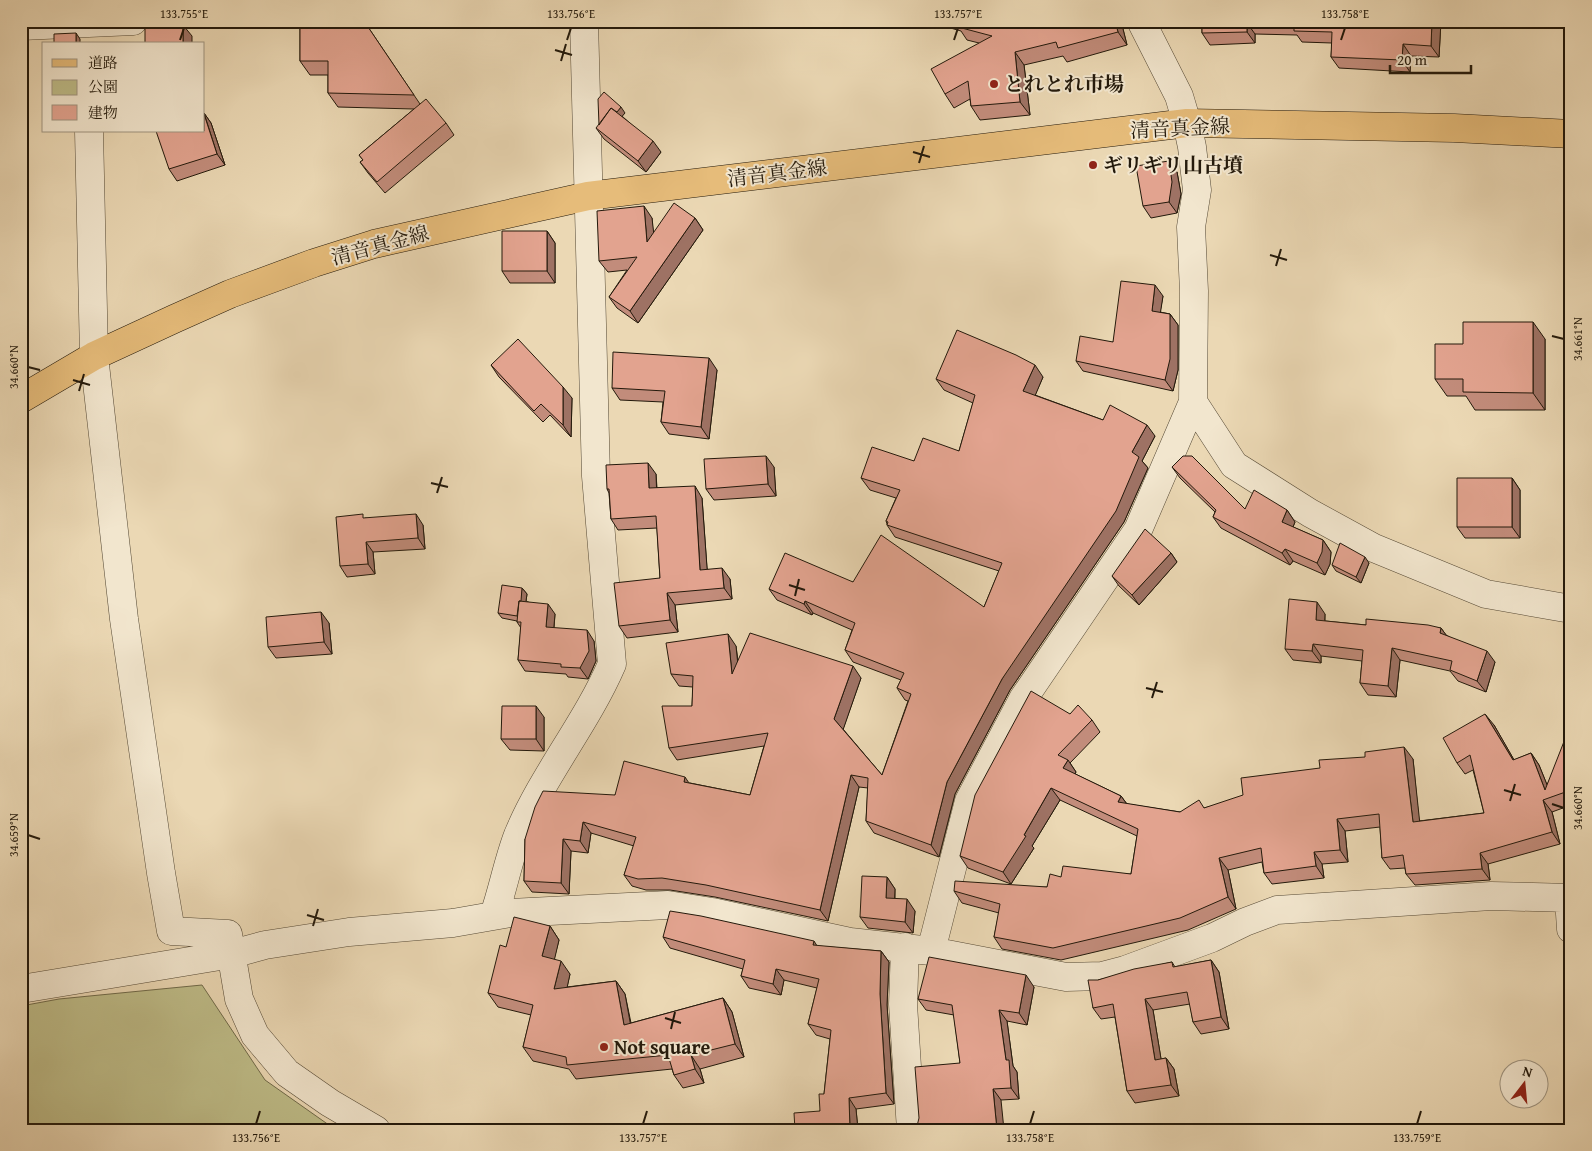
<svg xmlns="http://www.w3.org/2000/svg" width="1592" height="1151" viewBox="0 0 1592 1151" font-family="'Gentium Book Plus','Noto Serif JP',serif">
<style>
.green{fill:#bebc88;stroke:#706a4a}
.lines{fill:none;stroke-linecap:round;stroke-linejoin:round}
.minor-casing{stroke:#554935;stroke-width:29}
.major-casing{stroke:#23190b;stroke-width:29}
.minor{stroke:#f2e6ce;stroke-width:28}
.major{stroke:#e6bc7a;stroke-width:28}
.wall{fill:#c28c7b;stroke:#23190b}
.shaded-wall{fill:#9e7264;stroke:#23190b}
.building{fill:#e2a38f;stroke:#23190b}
.ticks{fill:none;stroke:#23190b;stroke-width:2}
.poi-dot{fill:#8f2418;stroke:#f2e6ce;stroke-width:2}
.labels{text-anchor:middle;stroke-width:4;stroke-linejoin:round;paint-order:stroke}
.poi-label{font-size:20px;font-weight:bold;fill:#23190b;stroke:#f2e6ce;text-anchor:start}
.street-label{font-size:20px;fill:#23190b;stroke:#f2e6ce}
.neatline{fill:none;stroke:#23190b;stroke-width:2}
.ticks-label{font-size:12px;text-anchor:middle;fill:#23190b}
</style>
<rect width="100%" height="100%" fill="#ebd8b4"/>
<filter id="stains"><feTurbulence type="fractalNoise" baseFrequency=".004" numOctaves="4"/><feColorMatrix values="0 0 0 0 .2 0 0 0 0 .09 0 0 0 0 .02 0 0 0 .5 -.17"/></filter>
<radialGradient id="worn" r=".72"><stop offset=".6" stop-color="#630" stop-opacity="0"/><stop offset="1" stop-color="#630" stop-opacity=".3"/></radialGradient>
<path class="green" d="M 202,985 L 265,1080 L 336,1130 L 21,1130 L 21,1006 L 59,999 Z"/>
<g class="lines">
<g class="minor-casing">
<path id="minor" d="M 21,26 L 133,21
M 89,131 L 94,356 L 124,619 L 161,873 L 171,931 L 228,934 L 239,999 L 255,1035 L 287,1073 L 330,1103 L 376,1130
M 1193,402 L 1234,465 L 1310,513 L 1374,548 L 1486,594 L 1571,609
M 1569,898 L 1571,929
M 494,915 C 503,889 508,861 518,835 C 543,775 586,724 612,664 L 596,476 L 584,21
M 905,947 L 903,1004 L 911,1130
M 931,951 L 969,801 L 1023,699 L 1138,530 L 1193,402 L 1194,291 L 1191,227 L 1197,190 L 1192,147 L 1187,123 L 1179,96 L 1141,21
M 21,989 L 232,954 L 265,945 L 349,932 L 453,923 L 510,913 L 668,905 L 712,912 L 850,942 L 931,951 L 1066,977 L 1102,976 L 1125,970 L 1212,938 L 1245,922 L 1277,910 L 1491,896 L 1571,898"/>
</g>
<g class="major-casing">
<path id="major" d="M 21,399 L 94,356 L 174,319 L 230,294 L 314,263 L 374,244 L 588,196 L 1187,123 L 1454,128 L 1571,134"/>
</g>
<use href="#minor" class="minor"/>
<use href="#major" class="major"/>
</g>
<path class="wall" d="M 300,21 L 355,21 L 357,23 L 366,24 L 420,104 L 446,123 L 454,135 L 385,193 L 368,173 L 360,162 L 363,160 L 359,155 L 414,109 L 338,107 L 328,93 L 328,75 L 310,75 L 300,61 Z
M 932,21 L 1121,21 L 1127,45 L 1067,62 L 1063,56 L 1024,65 L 1030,115 L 980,120 L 971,106 L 970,99 L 954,108 L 945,94 L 979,43 L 967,40 L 961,31 L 933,23 Z
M 1198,21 L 1441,21 L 1439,57 L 1411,56 L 1410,72 L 1339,68 L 1331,57 L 1332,43 L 1302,42 L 1297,35 L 1255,34 L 1255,43 L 1210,45 L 1202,33 L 1202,28 Z
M 204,113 L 211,123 L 225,165 L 177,181 L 169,169 L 204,131 Z
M 625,113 L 622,116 L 661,152 L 646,172 L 604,139 L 596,128 Z
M 1177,172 L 1181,194 L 1177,213 L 1151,218 L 1143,206 Z
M 652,218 L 653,233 L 695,218 L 703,230 L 638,323 L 617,308 L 609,297 L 627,270 L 608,272 L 599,261 Z
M 547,231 L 555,243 L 555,283 L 510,283 L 502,271 Z
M 1163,296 L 1160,312 L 1170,314 L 1178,325 L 1178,370 L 1173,391 L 1083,371 L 1076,361 L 1113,342 Z
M 1545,339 L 1545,410 L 1475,410 L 1466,396 L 1447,396 L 1435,379 Z
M 491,365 L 572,398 L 571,437 L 550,415 L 543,422 L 499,377 Z
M 717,370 L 709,439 L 669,434 L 661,422 L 663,402 L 620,400 L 612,388 Z
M 1043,377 L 1035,395 L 1103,420 L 1155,436 L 1142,461 L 1148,468 L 1124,522 L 1010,690 L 955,794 L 939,857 L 874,833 L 866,821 L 868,788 L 859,787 L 828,921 L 715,897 L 670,890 L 646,890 L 632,886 L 624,875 L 634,846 L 591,833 L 588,853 L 571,851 L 569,894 L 532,892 L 524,881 L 525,839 L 615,795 L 690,783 L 750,795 L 764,746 L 677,760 L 669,748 L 692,706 L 693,687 L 679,686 L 671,674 L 736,646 L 738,661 L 861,678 L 843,729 L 882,775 L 908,701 L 905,700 L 897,688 L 901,680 L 853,662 L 845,650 L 852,630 L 813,613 L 812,615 L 777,600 L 769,589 L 853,582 L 984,607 L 999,571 L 895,537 L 887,525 L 887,524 L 886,521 L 896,498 L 870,490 L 861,478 L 914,461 L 959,451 L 973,403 L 944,390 L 936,379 Z
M 774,467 L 776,496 L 714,500 L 706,489 Z
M 1172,467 L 1245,509 L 1287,510 L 1295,522 L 1293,527 L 1323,540 L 1331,552 L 1330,564 L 1325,575 L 1293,561 L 1290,565 L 1221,528 L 1213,517 L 1215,512 L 1180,478 Z
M 656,474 L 657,488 L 702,498 L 707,569 L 730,579 L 732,599 L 675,605 L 678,632 L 627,638 L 619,626 L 660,578 L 657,528 L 618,530 L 611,519 L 609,493 L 607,489 Z
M 1512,478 L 1520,490 L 1520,538 L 1465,538 L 1457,527 Z
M 365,518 L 423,525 L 425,549 L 373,552 L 375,574 L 347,577 L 340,566 Z
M 1171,553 L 1177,562 L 1139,605 L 1119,586 L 1112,576 Z
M 1369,563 L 1361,583 L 1336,571 L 1332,565 Z
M 522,588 L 527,594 L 526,601 L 555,614 L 554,628 L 594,641 L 596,661 L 588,679 L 568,677 L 566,674 L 525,671 L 518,660 L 521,628 L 517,622 L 517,621 L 502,618 L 498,613 Z
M 1325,614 L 1325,621 L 1366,625 L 1441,628 L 1446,635 L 1495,662 L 1486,692 L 1458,681 L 1450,671 L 1400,660 L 1396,697 L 1368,695 L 1360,683 L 1362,661 L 1321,656 L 1321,663 L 1293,660 L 1285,649 Z
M 329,623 L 332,654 L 276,658 L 268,647 Z
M 1070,714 L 1092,720 L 1100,732 L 1070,763 L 1076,772 L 1075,774 L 1121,796 L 1127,804 L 1180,812 L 1204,808 L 1413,759 L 1419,821 L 1484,813 L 1473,770 L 1465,774 L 1457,763 L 1494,725 L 1514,760 L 1531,753 L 1539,765 L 1547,785 L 1571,737 L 1571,805 L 1552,812 L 1560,844 L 1488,864 L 1490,880 L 1415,885 L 1406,874 L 1405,868 L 1390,869 L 1382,858 L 1380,827 L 1345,831 L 1348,862 L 1322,864 L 1324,878 L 1272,884 L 1264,873 L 1262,862 L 1228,870 L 1236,909 L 1188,930 L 1061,960 L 1002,949 L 994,937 L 999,913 L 962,903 L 954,891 L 1047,887 L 1061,877 L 1131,874 L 1137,836 L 1060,800 L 1032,846 L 1034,848 L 1011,884 L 968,868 L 960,856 Z
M 544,717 L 544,751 L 510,750 L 501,739 Z
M 887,877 L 895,889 L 895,899 L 915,911 L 913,933 L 868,928 L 860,917 Z
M 550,926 L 559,940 L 554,959 L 570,974 L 567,987 L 616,981 L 625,994 L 631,1023 L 723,998 L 732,1012 L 744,1057 L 700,1069 L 704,1083 L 683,1088 L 674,1075 L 672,1069 L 576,1079 L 569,1069 L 533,1061 L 523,1047 L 531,1015 L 498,1007 L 488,993 L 506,947 Z
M 663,937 L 817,946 L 881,951 L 889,962 L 887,1005 L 894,1104 L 856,1109 L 858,1130 L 795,1130 L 820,1111 L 824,1094 L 830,1039 L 816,1035 L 808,1024 L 817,988 L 784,980 L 781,995 L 749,988 L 741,976 L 743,969 L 670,948 Z
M 1211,960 L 1219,972 L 1229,1029 L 1201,1034 L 1193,1022 L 1190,1004 L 1153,1010 L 1161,1059 L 1166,1058 L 1174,1069 L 1179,1096 L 1135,1103 L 1127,1091 L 1115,1017 L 1101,1019 L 1093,1008 L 1098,980 L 1172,962 L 1175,967 Z
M 1034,987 L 1027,1025 L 1007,1021 L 1013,1066 L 1017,1072 L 1019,1099 L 1001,1100 L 917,1126 L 960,1063 L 954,1015 L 926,1010 L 918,999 Z"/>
<path class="shaded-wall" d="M 1115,21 L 1121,21 L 1127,45 L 1118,32 Z
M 1432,21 L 1441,21 L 1439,57 L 1431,46 Z
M 1247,23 L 1255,34 L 1255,43 L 1247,32 Z
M 183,25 L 192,36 L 192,44 L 183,44 Z
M 76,33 L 80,39 L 80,44 L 76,44 Z
M 1403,44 L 1411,56 L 1410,72 L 1402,60 Z
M 1015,52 L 1024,65 L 1030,115 L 1020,102 Z
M 621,107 L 625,113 L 607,134 L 603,128 Z
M 204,113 L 211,123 L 225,165 L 217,154 Z
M 653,141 L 661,152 L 646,172 L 638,161 Z
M 1169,161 L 1177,172 L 1181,194 L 1177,213 L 1169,202 Z
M 644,206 L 652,218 L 656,253 L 647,242 Z
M 695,218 L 703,230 L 638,323 L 630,311 Z
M 547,231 L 555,243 L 555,283 L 547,271 Z
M 1155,285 L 1163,296 L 1159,322 L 1152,311 Z
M 1170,314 L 1178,325 L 1178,370 L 1173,391 L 1165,380 Z
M 1533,322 L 1545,339 L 1545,410 L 1533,393 Z
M 709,358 L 717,370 L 709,439 L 701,427 Z
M 1035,365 L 1043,377 L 1032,403 L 1023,391 Z
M 563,387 L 572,398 L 571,437 L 563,425 Z
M 1147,425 L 1155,436 L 1142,461 L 1148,468 L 1124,522 L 1010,690 L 955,794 L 939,857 L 931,845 L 947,782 L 1002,679 L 1132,452 Z
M 766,456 L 774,467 L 776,496 L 768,484 Z
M 648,463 L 656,474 L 657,500 L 649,488 Z
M 1512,478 L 1520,490 L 1520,538 L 1512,527 Z
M 695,486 L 702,498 L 708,581 L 700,570 Z
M 1287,510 L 1295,522 L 1290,534 L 1282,522 Z
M 416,514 L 423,525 L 425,549 L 418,538 Z
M 1323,540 L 1331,552 L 1330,564 L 1325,575 L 1317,563 Z
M 366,542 L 373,552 L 375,574 L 368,564 Z
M 1285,549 L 1293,561 L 1290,565 L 1282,553 Z
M 1171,553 L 1177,562 L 1139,605 L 1132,595 Z
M 1365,557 L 1369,563 L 1361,583 L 1356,577 Z
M 722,568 L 730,579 L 732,599 L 724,588 Z
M 522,588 L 527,594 L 523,622 L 518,616 Z
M 667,593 L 675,605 L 678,632 L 670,620 Z
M 805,601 L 813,613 L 812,615 L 804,604 Z
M 1317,602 L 1325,614 L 1324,632 L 1316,620 Z
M 548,604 L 555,614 L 553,637 L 546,627 Z
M 321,612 L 329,623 L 332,654 L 324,642 Z
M 1441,628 L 1449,639 L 1440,633 Z
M 587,630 L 594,641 L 596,661 L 588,679 L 580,668 Z
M 728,634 L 736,646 L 740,685 L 732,674 Z
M 1313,644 L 1321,656 L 1321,663 L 1312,651 Z
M 1392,648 L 1400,660 L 1396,697 L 1388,686 Z
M 1487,651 L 1495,662 L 1486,692 L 1477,681 Z
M 853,666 L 861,678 L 843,730 L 834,719 Z
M 536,706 L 544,717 L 544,751 L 536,739 Z
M 1485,714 L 1494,725 L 1521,772 L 1513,760 Z
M 1404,747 L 1413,759 L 1421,834 L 1413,822 Z
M 1531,753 L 1539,765 L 1552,797 L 1545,790 Z
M 1068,760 L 1076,772 L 1071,780 L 1063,768 Z
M 851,775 L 859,787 L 828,921 L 820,910 Z
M 685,777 L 693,789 L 684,782 Z
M 1051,788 L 1060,800 L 1032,846 L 1034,848 L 1011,884 L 1003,872 Z
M 1121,796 L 1129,807 L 1118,802 Z
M 1543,800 L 1552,812 L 1560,844 L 1552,832 Z
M 1337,819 L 1345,831 L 1348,862 L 1340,850 Z
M 583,822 L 591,833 L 588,853 L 580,841 Z
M 563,839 L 571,851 L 569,894 L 561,883 Z
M 1314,852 L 1322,864 L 1324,878 L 1316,866 Z
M 1480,853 L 1488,864 L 1490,880 L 1482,869 Z
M 1219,858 L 1228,870 L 1236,909 L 1228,897 Z
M 887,877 L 895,889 L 894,910 L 886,898 Z
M 907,899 L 915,911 L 913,933 L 905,922 Z
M 550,926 L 559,940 L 552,970 L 542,956 Z
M 814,941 L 821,952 L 813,945 Z
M 881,951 L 889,962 L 887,1005 L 894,1104 L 886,1093 L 880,994 Z
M 1211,960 L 1219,972 L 1229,1029 L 1221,1017 Z
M 561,961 L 570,974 L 564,1002 L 554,989 Z
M 776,969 L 784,980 L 781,995 L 773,984 Z
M 1026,975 L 1034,987 L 1027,1025 L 1019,1013 Z
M 616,981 L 625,994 L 633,1038 L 624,1025 Z
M 723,998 L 732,1012 L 744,1057 L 735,1044 Z
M 1145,999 L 1153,1010 L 1163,1071 L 1155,1060 Z
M 999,1010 L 1007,1021 L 1013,1066 L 1017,1072 L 1019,1099 L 1011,1088 L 1006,1060 Z
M 691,1055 L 700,1069 L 704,1083 L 695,1069 Z
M 1166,1058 L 1174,1069 L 1179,1096 L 1171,1085 Z
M 993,1089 L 1001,1100 L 1004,1130 L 997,1130 Z
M 849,1098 L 856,1109 L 858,1130 L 850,1130 Z"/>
<path class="building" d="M 300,21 L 353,21 L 353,23 L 366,24 L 414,95 L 328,93 L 328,61 L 300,61 Z
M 959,21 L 1115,21 L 1118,32 L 1058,48 L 1056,42 L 1015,52 L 1020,102 L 971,106 L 968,81 L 945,94 L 931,69 L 992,36 L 958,27 Z
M 1198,21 L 1432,21 L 1431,46 L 1403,44 L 1402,60 L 1331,57 L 1332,32 L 1294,31 L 1294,24 L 1247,23 L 1247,32 L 1202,33 L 1202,22 Z
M 145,25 L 183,25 L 183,44 L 145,44 Z
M 76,33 L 76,44 L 54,44 L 54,34 Z
M 604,92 L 621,107 L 617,112 L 611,108 L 599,125 L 598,99 Z
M 426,99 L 446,123 L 377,182 L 360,162 L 363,160 L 359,155 Z
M 611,108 L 653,141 L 638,161 L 596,128 Z
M 204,114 L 217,154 L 169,169 L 156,131 L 204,131 Z
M 1169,161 L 1172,182 L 1169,202 L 1143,206 L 1136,166 Z
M 674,203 L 695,218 L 630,311 L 609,297 L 637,257 L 599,261 L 597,211 L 644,206 L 647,242 Z
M 502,231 L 547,231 L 547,271 L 502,271 Z
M 1121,281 L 1155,285 L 1152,311 L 1170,314 L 1170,359 L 1165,380 L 1076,361 L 1080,336 L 1113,342 Z
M 1463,322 L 1533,322 L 1533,393 L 1463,392 L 1463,379 L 1435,379 L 1435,344 L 1463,344 Z
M 957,330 L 1016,355 L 1035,365 L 1023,391 L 1103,420 L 1110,405 L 1147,425 L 1132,452 L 1139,457 L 1116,511 L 1002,679 L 947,782 L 931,845 L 866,821 L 868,778 L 851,775 L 820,910 L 706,885 L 662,878 L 638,879 L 624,875 L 636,837 L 583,822 L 580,841 L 563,839 L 561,883 L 524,881 L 525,839 L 535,807 L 543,791 L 615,795 L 624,761 L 685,777 L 684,782 L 750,795 L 768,733 L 669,748 L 662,706 L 692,706 L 693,676 L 671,674 L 666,643 L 728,634 L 732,674 L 750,633 L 853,666 L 834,719 L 882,775 L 911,694 L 897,688 L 904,673 L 845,650 L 855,623 L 805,601 L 804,604 L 769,589 L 785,553 L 853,582 L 881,535 L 984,607 L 1002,563 L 887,525 L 888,522 L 886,521 L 900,490 L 861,478 L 872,447 L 914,461 L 923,438 L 959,451 L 975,395 L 936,379 Z
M 518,339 L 563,387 L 563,425 L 541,404 L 534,411 L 491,365 Z
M 613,352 L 709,358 L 701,427 L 661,422 L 665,391 L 612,388 Z
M 766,456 L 768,484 L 706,489 L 704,459 Z
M 1183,456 L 1192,456 L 1245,509 L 1254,490 L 1287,510 L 1282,522 L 1323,540 L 1322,552 L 1317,563 L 1285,549 L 1282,553 L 1213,517 L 1216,510 L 1172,467 Z
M 648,463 L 649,488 L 695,486 L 700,570 L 722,568 L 724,588 L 667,593 L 670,620 L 619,626 L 614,583 L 660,578 L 656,516 L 611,519 L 609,489 L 607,489 L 606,465 Z
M 1457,478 L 1512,478 L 1512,527 L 1457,527 Z
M 363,514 L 363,518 L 416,514 L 418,538 L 366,542 L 368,564 L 340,566 L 336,517 Z
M 1145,529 L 1171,553 L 1132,595 L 1112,576 Z
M 1340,543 L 1365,557 L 1356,577 L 1332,565 Z
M 502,585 L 522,588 L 521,601 L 519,601 L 517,616 L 498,613 Z
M 1289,599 L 1317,602 L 1316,620 L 1366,625 L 1366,619 L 1428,625 L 1441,628 L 1440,633 L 1487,651 L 1477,681 L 1450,670 L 1452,661 L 1392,648 L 1388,686 L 1360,683 L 1363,650 L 1313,644 L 1312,651 L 1285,649 Z
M 519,601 L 548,604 L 546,627 L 587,630 L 589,651 L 580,668 L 561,667 L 561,664 L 518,660 L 521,622 L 517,622 Z
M 321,612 L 324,642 L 268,647 L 266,617 Z
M 1031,691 L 1070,714 L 1078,705 L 1092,720 L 1058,755 L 1068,760 L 1063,768 L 1121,796 L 1118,802 L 1180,812 L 1199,800 L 1204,808 L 1243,795 L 1241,778 L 1320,768 L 1319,760 L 1365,757 L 1365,752 L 1404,747 L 1413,822 L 1484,813 L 1470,755 L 1457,763 L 1443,738 L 1485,714 L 1513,760 L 1531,753 L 1545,790 L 1565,739 L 1571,737 L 1571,790 L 1543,800 L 1552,832 L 1480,853 L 1482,869 L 1406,874 L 1403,855 L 1382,858 L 1379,814 L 1337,819 L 1340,850 L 1314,852 L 1316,866 L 1264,873 L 1261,848 L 1219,858 L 1228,897 L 1180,918 L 1053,948 L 994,937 L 1000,904 L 954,891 L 955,881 L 1047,887 L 1050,874 L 1061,877 L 1063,866 L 1131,874 L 1138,829 L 1051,788 L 1024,835 L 1026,836 L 1003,872 L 960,856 L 975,795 Z
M 502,706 L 536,706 L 536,739 L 501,739 Z
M 862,876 L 887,877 L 886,898 L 907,899 L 905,922 L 860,917 Z
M 670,911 L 701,916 L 814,941 L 813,945 L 881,951 L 880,994 L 886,1093 L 849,1098 L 850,1130 L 795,1130 L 794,1113 L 820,1111 L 819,1094 L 824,1094 L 831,1030 L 808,1024 L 819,979 L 776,969 L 773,984 L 741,976 L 745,960 L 663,937 Z
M 514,917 L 550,926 L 542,956 L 561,961 L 554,989 L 616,981 L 624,1025 L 723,998 L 735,1044 L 691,1055 L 695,1069 L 674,1075 L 668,1055 L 567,1065 L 566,1057 L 523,1047 L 533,1005 L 488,993 L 500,945 L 506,947 Z
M 929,957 L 1026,975 L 1019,1013 L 999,1010 L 1006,1060 L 1009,1060 L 1011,1088 L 993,1089 L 997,1130 L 913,1130 L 917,1126 L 919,1118 L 915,1067 L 960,1063 L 952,1005 L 918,999 Z
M 1211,960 L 1221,1017 L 1193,1022 L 1187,992 L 1145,999 L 1155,1060 L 1166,1058 L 1171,1085 L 1127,1091 L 1113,1004 L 1093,1008 L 1088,980 L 1098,980 L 1134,969 L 1172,962 L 1173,967 Z"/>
<path class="ticks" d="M 180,40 L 184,28M 567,40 L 571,28M 954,40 L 958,28M 1341,40 L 1345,28M 555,50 L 572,55M 561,61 L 566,44M 913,152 L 930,157M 919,163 L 924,146M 1270,255 L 1287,260M 1276,266 L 1281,249M 1552,336 L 1564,339M 28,367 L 40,370M 73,380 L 90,385M 79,391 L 84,374M 431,483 L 448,487M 437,493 L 442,477M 789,585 L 805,590M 795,596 L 799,579M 1146,688 L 1163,692M 1152,698 L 1157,682M 1504,790 L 1521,795M 1510,801 L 1515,784M 1552,804 L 1564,808M 28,835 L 40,839M 307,915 L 324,920M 313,926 L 318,909M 665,1018 L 681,1023M 671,1029 L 675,1012M 256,1124 L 260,1111M 643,1124 L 647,1111M 1030,1124 L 1034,1111M 1417,1124 L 1421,1111"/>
<g class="poi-dot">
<circle cx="994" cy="84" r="5"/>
<circle cx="1093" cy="165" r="5"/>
<circle cx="604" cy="1047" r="5"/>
</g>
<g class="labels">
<g class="poi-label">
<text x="1004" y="91">とれとれ市場</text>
<text x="1103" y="172">ギリギリ山古墳</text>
<text x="614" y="1054">Not square</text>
</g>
<g class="street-label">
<text transform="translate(1180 128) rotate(-3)" y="7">清音真金線</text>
<text transform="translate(777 173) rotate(-7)" y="7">清音真金線</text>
<text transform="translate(380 245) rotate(-15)" y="7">清音真金線</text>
</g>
</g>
<rect width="1592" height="1151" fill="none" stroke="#ebd8b4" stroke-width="55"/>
<rect x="42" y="42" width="162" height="90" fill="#f2e6ce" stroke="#9f9480"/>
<rect x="52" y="59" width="25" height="8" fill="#e6bc7a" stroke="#9f9480"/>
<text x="88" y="68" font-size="15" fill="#23190b">道路</text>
<rect x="52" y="80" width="25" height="15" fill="#bebc88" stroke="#9f9480"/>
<text x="88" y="92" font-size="15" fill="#23190b">公園</text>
<rect x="52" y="105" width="25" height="15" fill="#e2a38f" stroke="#9f9480"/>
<text x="88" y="118" font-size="15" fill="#23190b">建物</text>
<g transform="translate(1524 1084) rotate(16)"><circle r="24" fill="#f2e6ce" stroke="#9f9480"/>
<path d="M0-4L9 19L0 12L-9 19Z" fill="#8f2418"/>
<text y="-8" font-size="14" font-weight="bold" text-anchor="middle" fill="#23190b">N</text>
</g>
<path d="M1390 65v8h81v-8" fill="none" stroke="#23190b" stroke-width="2.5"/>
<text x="1397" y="65" font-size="15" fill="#23190b" stroke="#f2e6ce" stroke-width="4" paint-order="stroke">20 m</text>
<rect x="28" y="28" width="1536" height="1096" class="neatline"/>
<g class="ticks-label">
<text x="184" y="18">133.755°E</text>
<text x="571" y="18">133.756°E</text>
<text x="958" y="18">133.757°E</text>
<text x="1345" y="18">133.758°E</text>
<text transform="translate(1578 339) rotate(-90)" y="4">34.661°N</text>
<text transform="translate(14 367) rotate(-90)" y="4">34.660°N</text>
<text transform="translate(1578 808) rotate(-90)" y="4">34.660°N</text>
<text transform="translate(14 835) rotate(-90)" y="4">34.659°N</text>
<text x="256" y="1142">133.756°E</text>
<text x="643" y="1142">133.757°E</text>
<text x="1030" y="1142">133.758°E</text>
<text x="1417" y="1142">133.759°E</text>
</g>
<rect width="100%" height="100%" filter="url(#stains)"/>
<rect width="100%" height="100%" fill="url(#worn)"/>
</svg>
